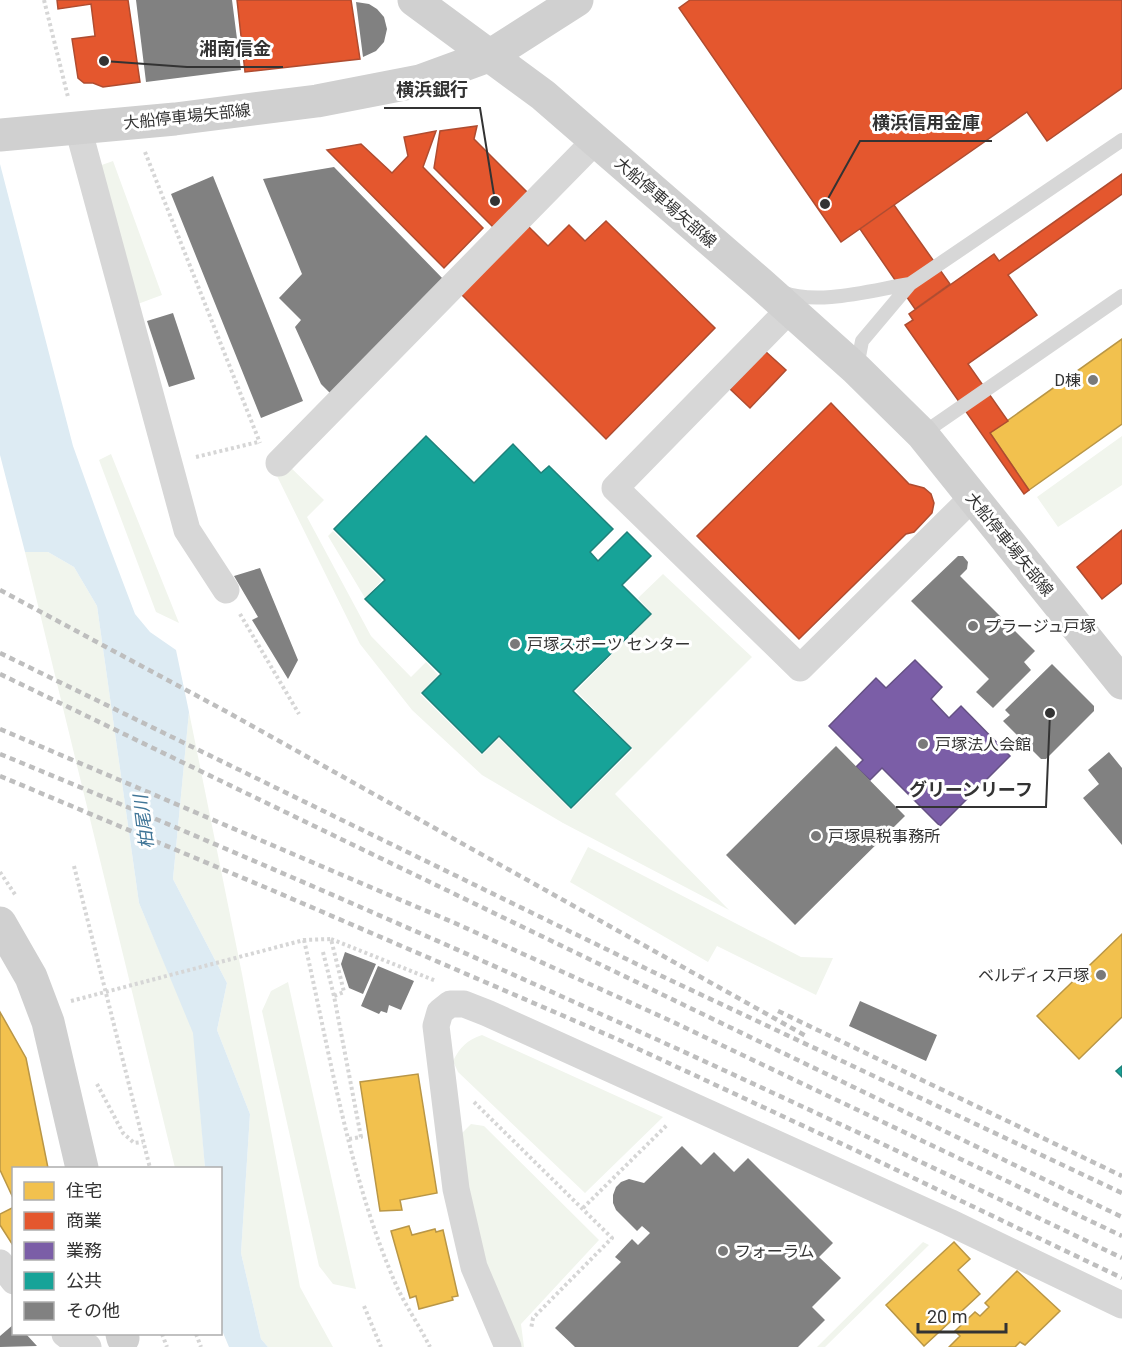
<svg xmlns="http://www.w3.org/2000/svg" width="1122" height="1347" viewBox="0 0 1122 1347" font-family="Roboto,'Noto Sans JP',sans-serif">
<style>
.green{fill:#f1f5ed}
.water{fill:#ddebf3}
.homes{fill:#f2c14e;stroke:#b99646;stroke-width:1.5}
.shops{fill:#e4572e;stroke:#af4c30;stroke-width:1.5}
.offices{fill:#7b5ea7;stroke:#655184;stroke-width:1.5}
.public{fill:#17a398;stroke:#1f817a;stroke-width:1.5}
.building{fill:#818181}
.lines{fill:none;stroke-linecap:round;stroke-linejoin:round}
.path{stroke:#d6d6d6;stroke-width:4;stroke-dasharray:3 3;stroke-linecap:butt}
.lane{stroke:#d7d7d7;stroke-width:14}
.street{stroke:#d7d7d7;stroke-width:27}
.secondary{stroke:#d0d0d0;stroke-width:33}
.rail{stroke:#bebebe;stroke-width:4.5;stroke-dasharray:6 4.5;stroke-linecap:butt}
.poi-dot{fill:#7a7a7a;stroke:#fff;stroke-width:2}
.labels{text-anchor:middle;stroke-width:6;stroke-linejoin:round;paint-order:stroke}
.street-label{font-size:16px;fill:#333;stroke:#fff}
.poi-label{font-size:16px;fill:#333;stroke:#fff;text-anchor:start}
.water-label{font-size:18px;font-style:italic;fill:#3f7597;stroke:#fff}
.leader{fill:none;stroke:#333;stroke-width:2}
.callout-dot{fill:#333;stroke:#fff;stroke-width:2}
.callout-label{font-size:18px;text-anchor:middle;font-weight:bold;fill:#333;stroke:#fff;stroke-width:6;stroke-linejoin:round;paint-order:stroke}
</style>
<rect width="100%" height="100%" fill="#fff"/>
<path class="green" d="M 113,161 L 162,295 L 135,305 L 99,166 Z
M 1122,436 L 1122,485 L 1058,527 L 1037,497 Z
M 111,454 L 179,623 L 156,612 L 99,460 Z
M 284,461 L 324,500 L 307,517 L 371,636 L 411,677 L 426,662 L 438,675 L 420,694 L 482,755 L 499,738 L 571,810 L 633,749 L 576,691 L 652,614 L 638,598 L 663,574 L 752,657 L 615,794 L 729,910 L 563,823 L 482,775 L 412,710 L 360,644 L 275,472 Z
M 333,531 L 382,580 L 365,598 L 328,536 Z
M 25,552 L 48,552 L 74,567 L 97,606 L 139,903 L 194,1033 L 205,1168 L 175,1168 Z
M 189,712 L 242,974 L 300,1287 L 333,1347 L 268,1347 L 261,1339 L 241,1253 L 250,1114 L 217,1030 L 227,983 L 173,879 Z
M 588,847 L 801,957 L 833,958 L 816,995 L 717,946 L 708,962 L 570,882 Z
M 288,982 L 356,1289 L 333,1284 L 319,1266 L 262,1011 L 271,991 Z
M 482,1035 L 663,1117 L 585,1193 L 458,1072 L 453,1061 C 460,1047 467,1040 482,1035 Z
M 471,1124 L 484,1126 L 599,1240 L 521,1324 L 524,1347 L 516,1347 L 491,1287 L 469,1201 L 462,1133 Z
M 923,1242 L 929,1245 L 825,1347 L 817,1347 Z"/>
<path class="water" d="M 0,164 L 73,446 L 105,535 L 135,614 L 150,632 L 176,650 L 189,712 L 173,879 L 227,983 L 217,1030 L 250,1114 L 241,1253 L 261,1339 L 268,1347 L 229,1347 L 221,1328 L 220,1168 L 205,1168 L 193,1033 L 139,903 L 97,606 L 74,567 L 48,552 L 25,552 L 0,455 Z"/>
<path class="homes" d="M 1122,339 L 1122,424 L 1029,490 L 990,433 Z
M 1122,934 L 1122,1017 L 1079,1059 L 1037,1016 Z
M 0,1012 L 26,1058 L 48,1168 L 14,1168 L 14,1200 L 0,1170 Z
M 418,1074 L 437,1193 L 400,1200 L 402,1210 L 380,1211 L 360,1082 Z
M 14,1207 L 14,1247 L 0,1225 L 0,1214 Z
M 409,1226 L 412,1235 L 435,1229 L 436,1232 L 443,1230 L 458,1296 L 452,1297 L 453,1300 L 419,1309 L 416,1296 L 410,1298 L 391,1231 Z
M 954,1242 L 970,1259 L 958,1270 L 980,1294 L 924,1346 L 886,1305 Z
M 1017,1271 L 1060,1311 L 1025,1345 L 1020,1342 L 1015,1347 L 949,1347 L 960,1336 L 955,1331 L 975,1312 L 980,1316 L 989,1307 L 985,1303 Z"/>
<path class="shops" d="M 57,0 L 128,0 L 140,82 L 103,87 L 93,83 L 84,83 L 78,78 L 72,39 L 95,36 L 91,4 L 58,9 Z
M 237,0 L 351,0 L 360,59 L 245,72 Z
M 690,0 L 1122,0 L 1122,88 L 1047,141 L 1027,112 L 841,242 L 679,8 Z
M 477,126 L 474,139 L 531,196 L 496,230 L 434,168 L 440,131 Z
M 436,131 L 423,167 L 483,228 L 444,268 L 327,150 L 361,144 L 392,173 L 408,156 L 404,137 Z
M 1122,174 L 1122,194 L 1008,275 L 1037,315 L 968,364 L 1008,421 L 990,433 L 1029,490 L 1024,494 L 905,325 L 913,320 L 909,314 L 994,254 L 999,261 Z
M 894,205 L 950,284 L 915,309 L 860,229 Z
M 606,221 L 715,328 L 606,439 L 461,294 L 528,226 L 548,246 L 569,225 L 585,241 Z
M 765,351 L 786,370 L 750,408 L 730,389 Z
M 831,403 L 909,484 L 924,488 L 931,494 L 934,503 L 932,513 L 914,532 L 906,534 L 799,639 L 697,536 Z
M 1122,530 L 1122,583 L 1102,599 L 1077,567 Z"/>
<path class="offices" d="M 915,660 L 942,687 L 931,699 L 949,718 L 961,706 L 1010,756 L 940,826 L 882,768 L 870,780 L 856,767 L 863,760 L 829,726 L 876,678 L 886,688 Z"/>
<path class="public" d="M 426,436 L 474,483 L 513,444 L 541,473 L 549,466 L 613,529 L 590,552 L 598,561 L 627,532 L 651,556 L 622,585 L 651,614 L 573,691 L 631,748 L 571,808 L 499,736 L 482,753 L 422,693 L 441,674 L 365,599 L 385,580 L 334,529 Z
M 1122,1066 L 1122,1077 L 1116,1071 Z"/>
<path class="building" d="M 136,0 L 232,0 L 241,70 L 146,82 Z
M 356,2 L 369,4 L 377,9 L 384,17 L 387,29 L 384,42 L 376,51 L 363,57 Z
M 334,167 L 446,282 L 333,396 L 321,384 L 295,327 L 301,320 L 279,298 L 302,274 L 263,179 Z
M 213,176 L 303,401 L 261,418 L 171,194 Z
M 173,313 L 195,379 L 169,387 L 147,321 Z
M 958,556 L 963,556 L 968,562 L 967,569 L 960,576 L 1035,651 L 1024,662 L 1031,670 L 993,708 L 976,692 L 989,679 L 911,601 Z
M 260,568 L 298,660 L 288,679 L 252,620 L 258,617 L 234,576 Z
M 1052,664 L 1094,706 L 1094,711 L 1046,759 L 1041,759 L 1003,721 L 1010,715 L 1005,710 Z
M 836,746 L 905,816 L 795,925 L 726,855 Z
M 1109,752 L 1122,768 L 1122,845 L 1083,798 L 1099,784 L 1088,770 Z
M 345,952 L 376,964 L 363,994 L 349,988 L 341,964 Z
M 378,966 L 414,981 L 401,1010 L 389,1005 L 387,1013 L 381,1011 L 379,1014 L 361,1006 Z
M 860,1001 L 937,1035 L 926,1061 L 849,1026 Z
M 682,1146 L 701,1165 L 714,1152 L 734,1172 L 748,1158 L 833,1243 L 819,1257 L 841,1278 L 812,1307 L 825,1320 L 798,1347 L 575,1347 L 555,1328 L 621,1262 L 615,1257 L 632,1239 L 638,1245 L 650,1233 L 642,1226 L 637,1231 L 616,1210 L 613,1203 L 613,1195 L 616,1187 L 621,1182 L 629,1179 L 644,1183 Z
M 14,1324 L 14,1334 L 26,1334 L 37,1346 L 0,1347 L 0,1336 Z"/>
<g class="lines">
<path class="path" d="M 44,0 L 68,97
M 145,152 L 260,443
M 196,457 L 258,442
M 240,614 L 299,714
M 74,866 L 150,1168
M 0,872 L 16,896
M 331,939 L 436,981
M 304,940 C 330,1054 350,1181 397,1287 C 407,1308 420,1327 430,1347
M 323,952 L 334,996 L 361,1137 L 349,1139
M 71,1001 L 304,940 L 331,939 L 344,992 L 334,996
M 97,1084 L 123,1133 L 134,1143 L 143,1142
M 474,1102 L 612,1238 L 533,1318 L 531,1329
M 583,1208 L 668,1124
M 364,1306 L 381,1347
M 162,1334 L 167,1347
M 196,1334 L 201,1347"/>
<path class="lane" d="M 782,292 C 818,306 872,290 910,284
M 857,367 L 862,341 L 910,284 L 1122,140
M 922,434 L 1122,296"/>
<path class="street" d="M 78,128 L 187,530 L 226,590
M 790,309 L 615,488 L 800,668 L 973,497
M 279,463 L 595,141
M 0,1263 L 14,1281
M 65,1334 L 73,1340 L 88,1347
M 508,1347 L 474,1267 L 456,1189 L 436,1026 L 440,1012 L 450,1004 L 464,1004 L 487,1013 L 949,1222 L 1122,1305"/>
<path class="secondary" d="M 414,0 L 543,95 L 761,284 L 856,369 L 922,434 L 1122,683
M 0,135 L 175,119 L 317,101 L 420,81 L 491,55 L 577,0
M 0,923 L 31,977 L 48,1022 L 82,1168
M 122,1334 L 123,1338"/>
<path class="rail" d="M 0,590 L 229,713 L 806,1036
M 0,653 L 651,971 L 1122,1193
M 0,674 L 1122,1217
M 0,729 L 457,924 L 671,1021 L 1122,1236
M 0,754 C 379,910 753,1080 1122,1258
M 0,776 L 274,891 L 617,1039 L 855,1150 L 1122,1278
M 778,1011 L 1122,1176"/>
</g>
<g class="poi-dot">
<circle cx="1093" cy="380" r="6"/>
<circle cx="973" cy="626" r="6"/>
<circle cx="515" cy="644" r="6"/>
<circle cx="923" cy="744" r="6"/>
<circle cx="816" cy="836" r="6"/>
<circle cx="1101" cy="975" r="6"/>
<circle cx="723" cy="1251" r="6"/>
</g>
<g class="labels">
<g class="street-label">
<text transform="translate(187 116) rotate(-6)" y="6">大船停車場矢部線</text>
<text transform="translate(666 202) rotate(41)" y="6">大船停車場矢部線</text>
<text transform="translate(1010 544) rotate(51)" y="6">大船停車場矢部線</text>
</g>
<g class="poi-label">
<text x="1081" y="386" text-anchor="end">D棟</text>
<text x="985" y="632">プラージュ戸塚</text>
<text x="527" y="650">戸塚スポーツ センター</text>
<text x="935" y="750">戸塚法人会館</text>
<text x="828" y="842">戸塚県税事務所</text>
<text x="1089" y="981" text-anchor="end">ベルディス戸塚</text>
<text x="735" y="1257">フォーラム</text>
</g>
<g class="water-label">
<text transform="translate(144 822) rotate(-97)" y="6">柏尾川</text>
</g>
</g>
<path class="leader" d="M104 61L187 67H283M495 201L480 108H384M825 204L860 141H992M1050 713L1046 807H896"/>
<g class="callout-dot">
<circle cx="104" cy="61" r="6"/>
<circle cx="495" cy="201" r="6"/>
<circle cx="825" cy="204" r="6"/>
<circle cx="1050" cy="713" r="6"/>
</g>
<g class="callout-label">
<text x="235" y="55">湘南信金</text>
<text x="432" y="96">横浜銀行</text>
<text x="926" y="129">横浜信用金庫</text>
<text x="971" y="796">グリーンリーフ</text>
</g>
<rect x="12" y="1167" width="210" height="168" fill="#ffffff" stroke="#adadad" stroke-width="1.5"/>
<rect x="24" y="1182" width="30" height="18" fill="#f2c14e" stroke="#adadad" stroke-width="1.5"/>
<text x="66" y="1197" font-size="18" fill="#333333">住宅</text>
<rect x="24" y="1212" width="30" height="18" fill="#e4572e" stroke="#adadad" stroke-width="1.5"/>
<text x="66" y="1227" font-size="18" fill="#333333">商業</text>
<rect x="24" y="1242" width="30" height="18" fill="#7b5ea7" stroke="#adadad" stroke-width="1.5"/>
<text x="66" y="1257" font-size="18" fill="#333333">業務</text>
<rect x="24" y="1272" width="30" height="18" fill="#17a398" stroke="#adadad" stroke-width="1.5"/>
<text x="66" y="1287" font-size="18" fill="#333333">公共</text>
<rect x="24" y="1302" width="30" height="18" fill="#818181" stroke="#adadad" stroke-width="1.5"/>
<text x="66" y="1317" font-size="18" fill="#333333">その他</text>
<path d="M918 1323v9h88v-9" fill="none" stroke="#333333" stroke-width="3"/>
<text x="927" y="1323" font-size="18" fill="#333333" stroke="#ffffff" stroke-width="4.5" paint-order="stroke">20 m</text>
</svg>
